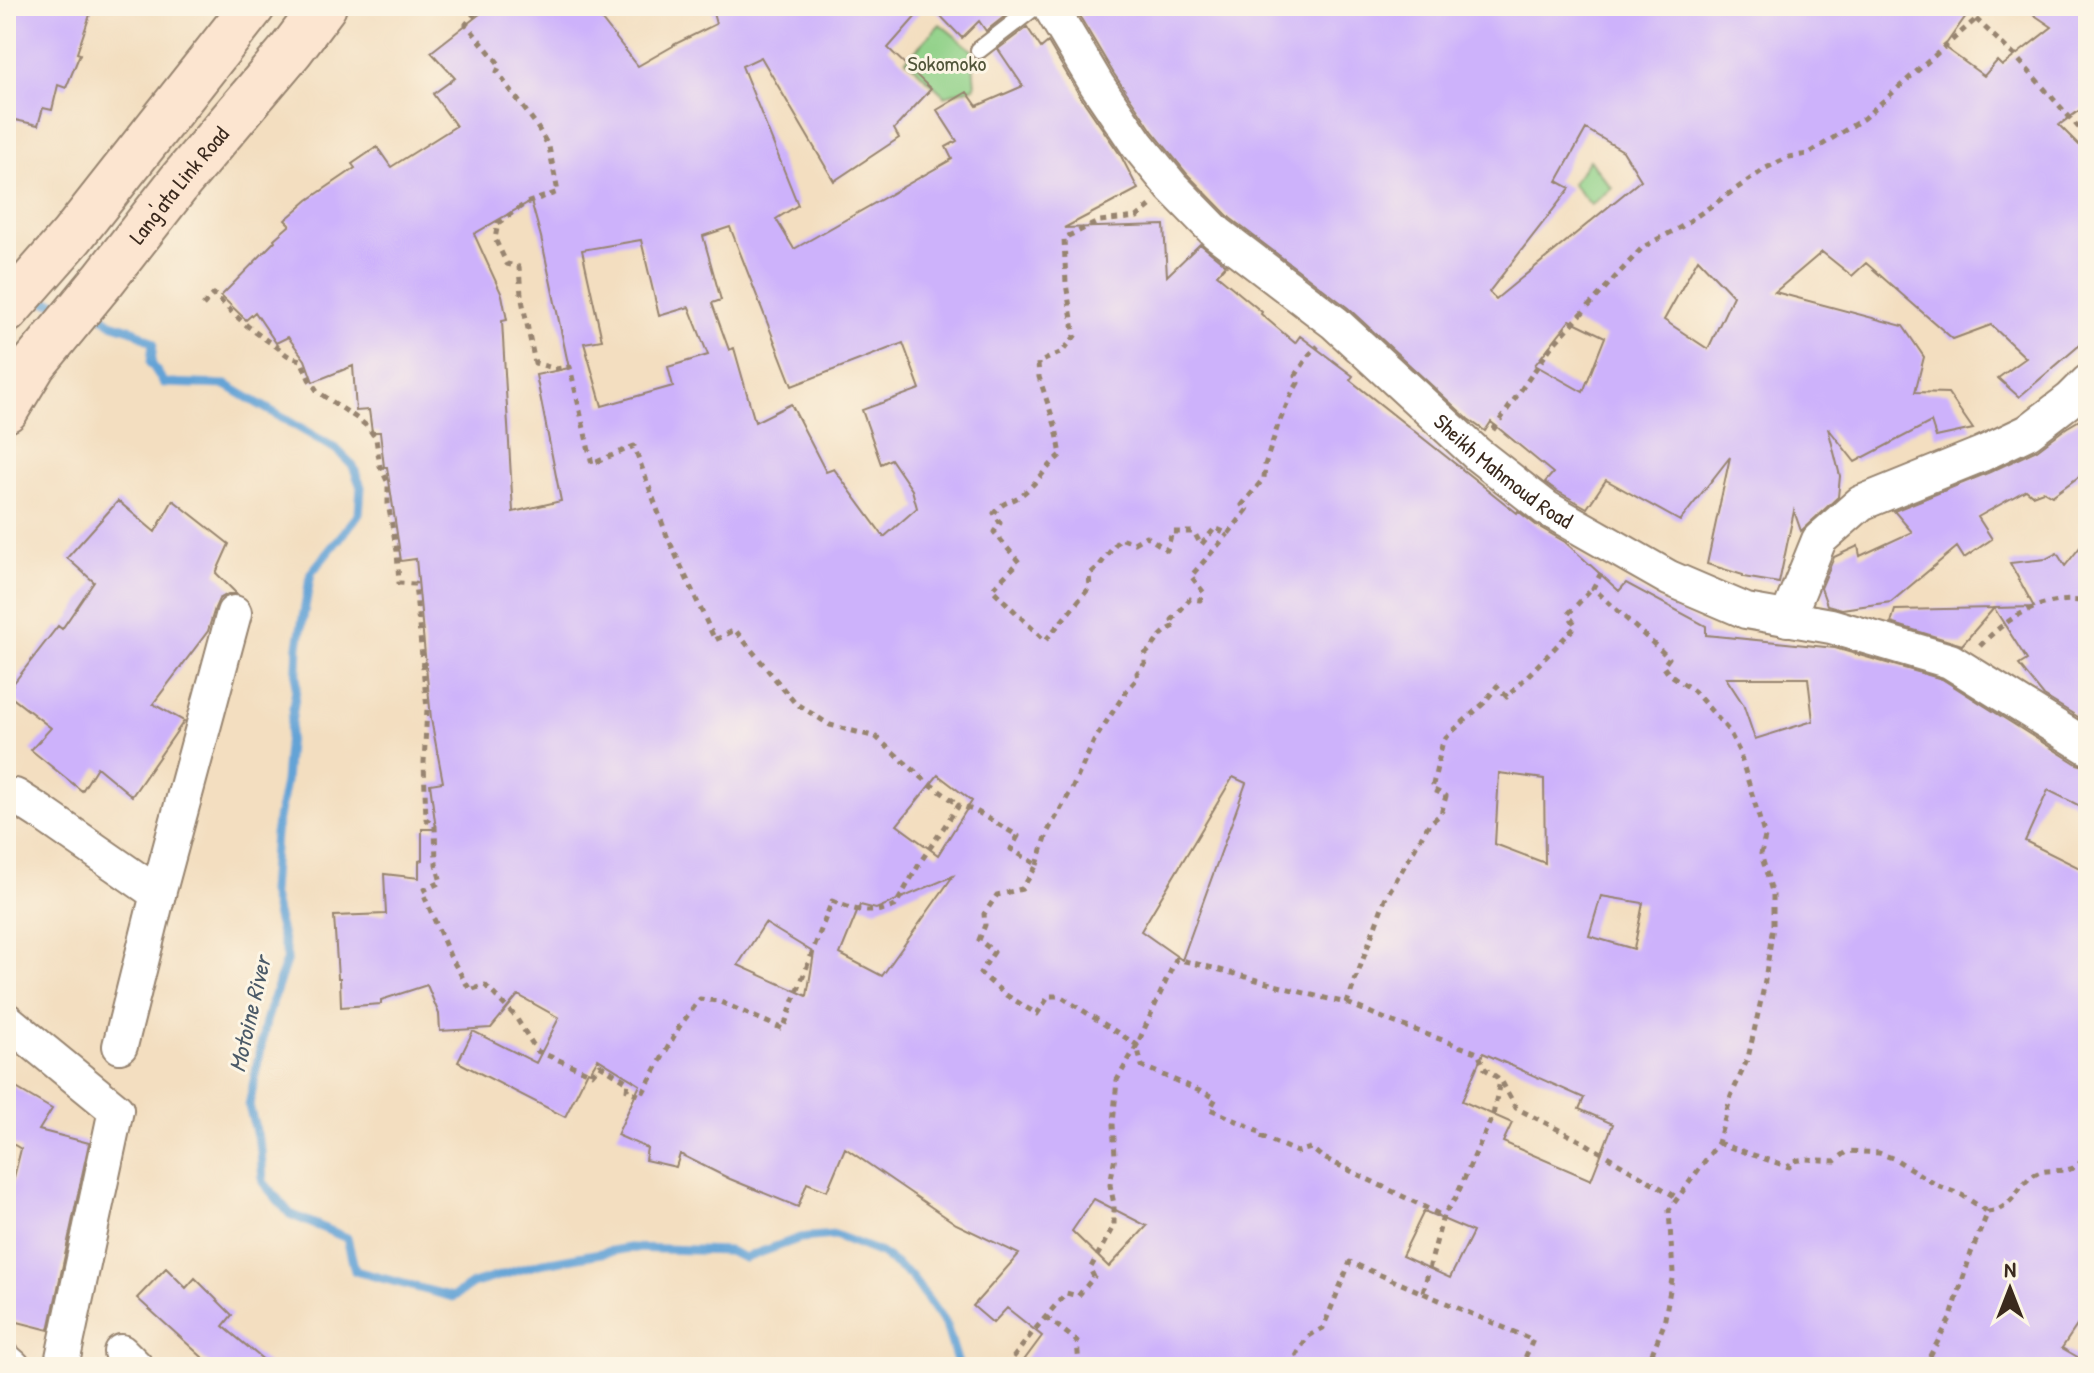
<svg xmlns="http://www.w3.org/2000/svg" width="2094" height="1373" viewBox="0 0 2094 1373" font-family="'Patrick Hand',sans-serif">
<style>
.green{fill:#91d189;stroke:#667e54;stroke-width:2}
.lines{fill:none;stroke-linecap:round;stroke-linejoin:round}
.stream{stroke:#64a3d6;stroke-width:9}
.building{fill:#cdb2fb;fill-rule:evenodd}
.lane-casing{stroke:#97846f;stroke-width:20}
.street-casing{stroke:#97846f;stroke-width:38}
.secondary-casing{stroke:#97846f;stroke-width:48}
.path{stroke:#97846f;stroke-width:5;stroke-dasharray:6 6;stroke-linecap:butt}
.lane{stroke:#fff;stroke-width:16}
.street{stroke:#fff;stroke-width:34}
.secondary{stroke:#fce5d0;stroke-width:44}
.labels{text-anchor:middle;stroke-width:6;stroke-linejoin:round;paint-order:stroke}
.park-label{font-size:22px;fill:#505439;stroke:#fcf5e5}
.street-label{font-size:22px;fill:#3b2a1e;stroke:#fcf5e5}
.water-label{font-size:24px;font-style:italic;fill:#4b5a68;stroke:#fcf5e5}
</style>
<rect width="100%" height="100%" fill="#fcf5e5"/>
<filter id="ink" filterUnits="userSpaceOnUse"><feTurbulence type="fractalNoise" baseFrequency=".0125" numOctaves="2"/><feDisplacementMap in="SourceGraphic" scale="16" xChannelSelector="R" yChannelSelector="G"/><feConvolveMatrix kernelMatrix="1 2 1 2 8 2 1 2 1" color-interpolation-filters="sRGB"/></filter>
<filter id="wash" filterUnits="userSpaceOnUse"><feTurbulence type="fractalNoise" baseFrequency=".006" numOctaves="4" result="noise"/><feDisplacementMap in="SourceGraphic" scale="32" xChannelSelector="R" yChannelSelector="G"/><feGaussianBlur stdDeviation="1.8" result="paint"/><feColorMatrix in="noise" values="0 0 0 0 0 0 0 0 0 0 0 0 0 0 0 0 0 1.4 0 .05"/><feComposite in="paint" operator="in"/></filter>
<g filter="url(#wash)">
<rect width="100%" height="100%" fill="#f3dec0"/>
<path class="green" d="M 940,24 L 972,50 L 975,87 L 945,96 L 906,60 Z
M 1589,160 L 1612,188 L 1591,205 L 1572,184 Z"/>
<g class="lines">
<path class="stream" d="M 33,300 L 66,305
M 92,309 L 111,323 L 133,330 L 153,343 L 151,363 L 164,383 L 226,385 L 336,449 L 353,466 L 361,487 L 359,514 L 311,573 L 298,646 L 296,689 L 288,744 L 285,782 L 275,834 L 271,892 L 287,958 L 266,1021 L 249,1106 L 261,1150 L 263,1182 L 290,1214 L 347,1238 L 355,1271 L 453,1297 L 472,1284 L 539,1264 L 629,1248 L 728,1251 L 745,1258 L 800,1238 L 835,1235 L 881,1253 L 912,1277 L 946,1325 L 959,1367"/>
</g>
<g id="blocks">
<path class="building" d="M 10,6 L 93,6 L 77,53 L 80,54 L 66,88 L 58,85 L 52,110 L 43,108 L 38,125 L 6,118 L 6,18 Z
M 490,6 L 591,6 L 638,66 L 673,46 L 673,45 L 716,24 L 711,6 L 925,6 L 888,48 L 931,89 L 894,129 L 899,138 L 834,181 L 761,57 L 742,66 L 798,205 L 776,219 L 794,249 L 952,159 L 946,147 L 957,141 L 937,110 L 967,92 L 977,106 L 1023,86 L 998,49 L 1027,27 L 1041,48 L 1048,42 L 1080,96 L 1121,156 L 1138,189 L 1064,228 L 1164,225 L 1167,276 L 1200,244 L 1226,265 L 1217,275 L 1262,312 L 1261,314 L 1295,343 L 1300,336 L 1353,376 L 1350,380 L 1517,513 L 1518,511 L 1536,525 L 1565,542 L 1619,591 L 1626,583 L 1706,626 L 1706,635 L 1835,648 L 1942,679 L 2077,764 L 2088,767 L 2088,810 L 2048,790 L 2025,841 L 2088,872 L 2088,1309 L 2062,1348 L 2088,1363 L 2088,1367 L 1019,1367 L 1042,1336 L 1007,1308 L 993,1323 L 973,1306 L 1019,1254 L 956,1224 L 845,1148 L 827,1191 L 807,1183 L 798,1207 L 730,1179 L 680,1154 L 676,1167 L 645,1160 L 647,1148 L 617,1135 L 640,1085 L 598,1059 L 590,1072 L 588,1071 L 565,1117 L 458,1062 L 473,1031 L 536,1063 L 559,1018 L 518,995 L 491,1028 L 440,1031 L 439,1014 L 427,985 L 381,1000 L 381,1004 L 341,1007 L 340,978 L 338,978 L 334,916 L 386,914 L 384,874 L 419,878 L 419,861 L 422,860 L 422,829 L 436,829 L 430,784 L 443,782 L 431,719 L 416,559 L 401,561 L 387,467 L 384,467 L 380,432 L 372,432 L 369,410 L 356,411 L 353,366 L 313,382 L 305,360 L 288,337 L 276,343 L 255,312 L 246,320 L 221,296 L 275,241 L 274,239 L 290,225 L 285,220 L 308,200 L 355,168 L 352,164 L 377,147 L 391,167 L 456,126 L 433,94 L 455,78 L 431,52 ZM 531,201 L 541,237 L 569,368 L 536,375 L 561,501 L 513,512 L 502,321 L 507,320 L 502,295 L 474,234 ZM 730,227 L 792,386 L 903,343 L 920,389 L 862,410 L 881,464 L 891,459 L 912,490 L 917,508 L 884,537 L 834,469 L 826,472 L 791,404 L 755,422 L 734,348 L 729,350 L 712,303 L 721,300 L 703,236 ZM 641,240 L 659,316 L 689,307 L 708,355 L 668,367 L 673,386 L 602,406 L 584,343 L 602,340 L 582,250 ZM 1726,678 L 1808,678 L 1813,721 L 1755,739 L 1743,704 ZM 1499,773 L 1544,779 L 1545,863 L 1495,844 ZM 938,775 L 972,801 L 938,855 L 897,825 ZM 1233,777 L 1246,783 L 1182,960 L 1141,931 ZM 953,876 L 882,976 L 840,954 L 860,905 L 876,909 ZM 1601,896 L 1643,903 L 1634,949 L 1589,936 ZM 765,923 L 814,953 L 807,996 L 738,965 ZM 1483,1053 L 1584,1098 L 1579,1109 L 1613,1124 L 1591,1180 L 1503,1142 L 1512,1123 L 1462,1101 ZM 1094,1199 L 1147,1226 L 1109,1267 L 1072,1231 ZM 1424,1211 L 1473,1232 L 1450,1278 L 1402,1256 Z
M 931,6 L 1012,6 L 1014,9 L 986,31 L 979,21 L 962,38 Z
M 1095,6 L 1973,6 L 1944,47 L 1984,76 L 1997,61 L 2002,66 L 2052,27 L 2021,6 L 2088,6 L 2088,104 L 2059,125 L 2088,154 L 2088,338 L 2019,397 L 1998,378 L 2026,358 L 1991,325 L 1953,339 L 1866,263 L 1852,276 L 1822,252 L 1775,292 L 1903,326 L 1924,357 L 1915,392 L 1948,393 L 1973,429 L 1936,437 L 1931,422 L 1855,462 L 1828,428 L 1840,476 L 1838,497 L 1801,531 L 1794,511 L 1779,583 L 1743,577 L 1743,575 L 1707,564 L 1730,457 L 1680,521 L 1606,480 L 1587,508 L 1557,491 L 1545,482 L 1553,473 L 1491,422 L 1485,431 L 1468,419 L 1348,308 L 1230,218 L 1187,174 L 1153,132 L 1114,74 L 1080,17 ZM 1586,129 L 1623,151 L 1641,180 L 1496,299 L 1489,292 L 1570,188 L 1557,181 ZM 1698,259 L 1733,296 L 1708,349 L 1664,320 ZM 1570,320 L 1605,337 L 1583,392 L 1535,365 Z
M 2088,415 L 2088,470 L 2052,496 L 2043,491 L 2032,495 L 2026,490 L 1978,517 L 1992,539 L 1964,558 L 1957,547 L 1891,602 L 1842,609 L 1827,605 L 1821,588 L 1834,557 L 1858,546 L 1860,556 L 1912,532 L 1894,511 L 1990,472 L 2037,450 L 2066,428 Z
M 173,500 L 229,544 L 216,573 L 237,594 L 228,594 L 219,599 L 215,608 L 208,631 L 153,704 L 184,721 L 132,796 L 97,767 L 82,791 L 31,750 L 51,728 L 6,693 L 58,626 L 62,629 L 94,582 L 67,558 L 118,501 L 155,532 Z
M 2088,537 L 2088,723 L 2044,696 L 2019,665 L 2027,660 L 1994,608 L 2034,607 L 2010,563 L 2046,559 L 2057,553 L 2065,566 Z
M 1994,608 L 1962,645 L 1891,623 L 1895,610 Z
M 6,1082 L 52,1109 L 39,1130 L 89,1143 L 49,1330 L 6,1319 L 6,1209 L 21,1149 L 6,1140 Z
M 166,1268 L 186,1288 L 195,1278 L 232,1315 L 223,1326 L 272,1367 L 213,1367 L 137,1298 Z"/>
</g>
</g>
<g filter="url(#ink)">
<use href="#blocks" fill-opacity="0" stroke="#97846f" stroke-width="2"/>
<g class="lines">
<g class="lane-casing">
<path id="lane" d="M 979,50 L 1036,6"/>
</g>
<g class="street-casing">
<g id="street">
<path id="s1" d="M 1050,6 L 1097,85 L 1137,144 L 1172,187 L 1217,233 L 1335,323 L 1477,454 L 1546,508 L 1669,578 L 1746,611 L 1831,626 L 1950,661 L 2088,747"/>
<path d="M 1787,619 L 1819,540 L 1861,503 L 1982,454 L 2028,432 L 2071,399 L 2088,382"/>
<path d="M 6,804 L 15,796 L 40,812 L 158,894 L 120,1046"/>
<path d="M 158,894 L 234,613"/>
<path d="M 6,1020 L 116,1110 L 61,1367"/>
<path d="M 121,1352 L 136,1367"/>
<path d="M 6,1361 L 13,1367"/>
</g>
</g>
<g class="secondary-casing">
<g id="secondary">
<path d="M 6,311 L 72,236 L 253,6"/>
<path id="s2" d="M 6,410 L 34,364 L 104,279 L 182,179 L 291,50 L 324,6"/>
</g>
</g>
<path class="path" d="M 486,6 L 476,12 L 466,24 L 500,65 L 497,72 L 535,123 L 549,147 L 558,192 L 526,203 L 498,223 L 495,239 L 507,264 L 519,267 L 521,295 L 535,363 L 556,369 L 570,367 L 592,464 L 634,446 L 667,536 L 715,640 L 735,630 L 795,703 L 830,725 L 876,737 L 927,782 L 959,805
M 1976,19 L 2017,58 L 2088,138
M 1150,206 L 1137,217 L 1100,221 L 1064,238 L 1066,284 L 1075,336 L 1062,352 L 1038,363 L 1039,377 L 1056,428 L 1061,455 C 1046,467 1036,485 1020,496 C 1008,504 1005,500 994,513 L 1000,523 L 994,532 L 1019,562 L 992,589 L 1045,641 L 1090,587 L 1089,575 L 1100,565 L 1120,538 L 1134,543 L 1146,536 L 1167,550 L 1172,532 L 1194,532 L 1201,545 L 1215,528 L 1228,534 L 1247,510 L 1242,505 L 1264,478 L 1265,465 L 1278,425 L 1292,393 L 1298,383 L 1296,375 L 1309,355 L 1318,346
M 203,306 L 214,294 C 234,315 249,329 274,345 C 287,353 283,356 301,360 L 309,379 L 318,392 L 358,419 L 368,427 L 376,439 L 380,466 L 388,483 L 388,504 L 397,551 L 399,583 L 415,584 L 427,709 L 424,762 L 426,819 L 435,826 L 436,864 L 441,882 L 422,891 L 450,956 L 470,990 L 485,985 L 515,1016 L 537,1051 L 592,1074 L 600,1065 L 628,1082 L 627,1090 L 641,1096 L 679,1027 L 700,999 L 718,1001 L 783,1029 L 832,901 C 856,911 870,915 895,906 L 921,861 L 959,805 L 976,811 L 1018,836 L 1011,849 L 1037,865 L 1022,889 L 997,895 L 984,914 L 985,925 L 979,940 L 994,952 L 980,973 L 1006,995 L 1037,1014 L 1049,996 L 1060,996 L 1137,1045 L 1142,1066 L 1216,1098 L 1210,1109 L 1257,1130 L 1256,1134 L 1297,1152 L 1311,1148 L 1322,1157 L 1443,1216
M 1493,430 L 1551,347 L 1643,247 L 1681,227 L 1766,168 L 1789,157 L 1808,154 L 1864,118 L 1976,19 L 1981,6
M 1601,573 L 1593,588 L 1669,658 L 1663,666 L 1668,673 L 1694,691 L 1729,731 L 1739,751 L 1765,837 L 1761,854 L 1773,895 L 1773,926 L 1764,987 L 1748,1058 L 1731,1096 L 1718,1143 L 1669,1210 L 1673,1273 L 1664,1324 L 1648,1363 L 1645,1367
M 1980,646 C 2008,616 2046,594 2088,602
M 1037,865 L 1048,831 L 1072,789 L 1094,741 L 1127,690 L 1138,678 L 1137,673 L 1145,663 L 1145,654 C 1159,642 1157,634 1175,626 L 1172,620 L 1190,599 L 1200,600 L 1204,593 L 1191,576 L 1228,534
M 1347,1003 L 1393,1022 L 1478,1053 L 1485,1069 L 1501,1080 L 1516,1108 L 1583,1142 L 1678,1198
M 1718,1143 L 1789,1167 L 1793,1161 L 1806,1159 L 1835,1161 L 1848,1151 L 1879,1153 L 1895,1159 L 1938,1186 L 1962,1195 L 1988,1212
M 1423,1292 L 1443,1216 L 1456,1197 L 1493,1115 L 1500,1081
M 1046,1317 L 1077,1341 L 1079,1365 L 1082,1367
M 1006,1367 L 1032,1333 L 1066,1293 L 1078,1296 L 1094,1277 L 1090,1269 L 1114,1225 L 1114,1204 L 1110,1185 L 1115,1156 L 1113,1124 L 1117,1080 L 1137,1045 L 1176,959 C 1234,972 1289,991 1347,1003 L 1385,899 L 1429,824 L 1441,814 L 1446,796 L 1432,789 L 1442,745 L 1446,737 L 1484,703 L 1497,686 L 1507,697 L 1576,626 L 1568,614 L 1593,588
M 1290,1367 L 1307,1337 L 1323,1328 L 1350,1262 L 1533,1340 L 1521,1367
M 1924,1367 L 1951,1317 L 1971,1253 L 1988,1212 C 2015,1209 2016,1184 2036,1174 C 2046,1168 2062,1173 2073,1168 C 2078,1165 2083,1160 2088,1157"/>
<use href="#lane" class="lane"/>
<use href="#street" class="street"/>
<use href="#secondary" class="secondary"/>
</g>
</g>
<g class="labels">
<g class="park-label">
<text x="947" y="71">Sokomoko</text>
</g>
<g class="street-label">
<text dy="8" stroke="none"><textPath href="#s2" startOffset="284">Lang'ata Link Road</textPath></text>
<text dy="8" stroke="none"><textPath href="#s1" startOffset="656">Sheikh Mahmoud Road</textPath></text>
</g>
<g class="water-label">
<text transform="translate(250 1014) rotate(-77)" y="8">Motoine River</text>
</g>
</g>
<rect width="2094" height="1373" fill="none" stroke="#fcf5e5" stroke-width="32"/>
<g transform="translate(2010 1289)" stroke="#fcf5e5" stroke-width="6" paint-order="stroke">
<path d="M0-6L14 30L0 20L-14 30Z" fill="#3b2a1e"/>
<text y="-12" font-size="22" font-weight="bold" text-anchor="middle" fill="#3b2a1e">N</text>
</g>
</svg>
